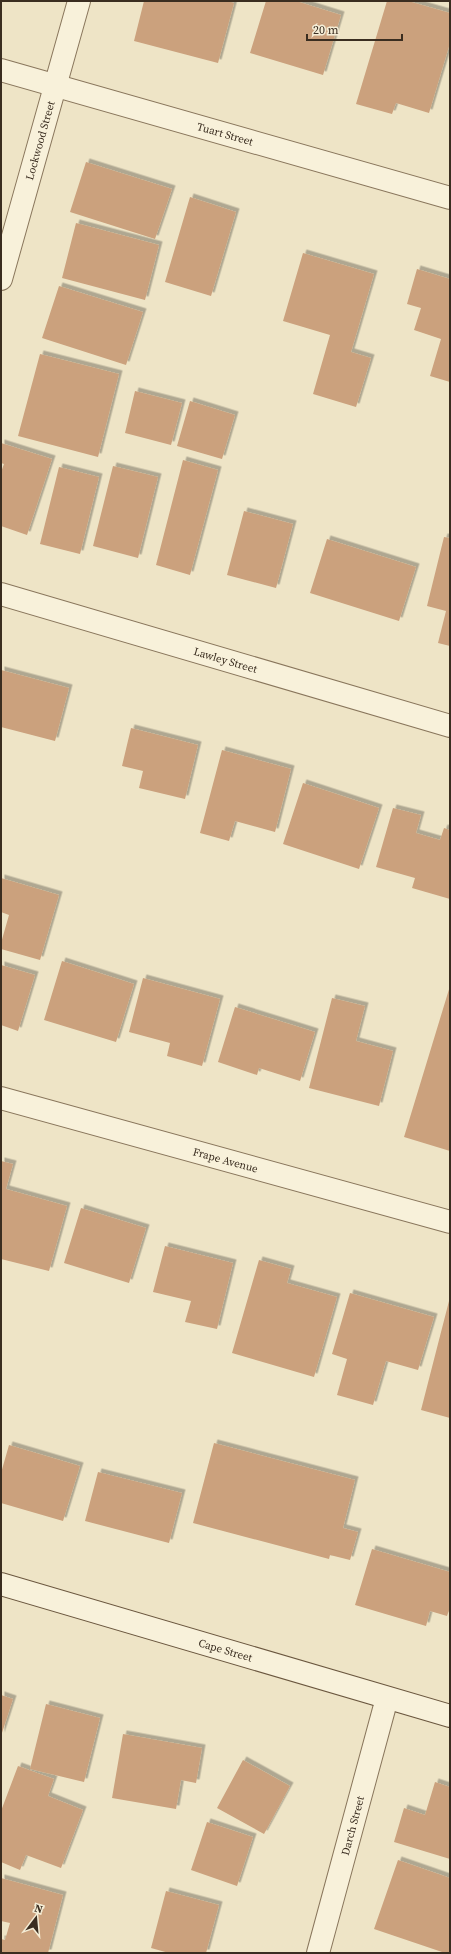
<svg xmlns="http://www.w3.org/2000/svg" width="451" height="1954" viewBox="0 0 451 1954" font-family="'Source Serif 4',serif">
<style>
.building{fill:#cba17d;filter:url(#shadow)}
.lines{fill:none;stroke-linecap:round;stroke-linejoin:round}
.street-casing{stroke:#89765c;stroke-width:24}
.secondary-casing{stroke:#6b573f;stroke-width:24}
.street{stroke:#f8f1da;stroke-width:22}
.secondary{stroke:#f8f1da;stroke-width:22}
.labels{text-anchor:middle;stroke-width:3;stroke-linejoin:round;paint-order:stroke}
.street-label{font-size:11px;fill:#3a2d20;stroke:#f5edd6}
</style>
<defs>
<filter id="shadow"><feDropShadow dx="3.5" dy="-3.5" stdDeviation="0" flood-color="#0004"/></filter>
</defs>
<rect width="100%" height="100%" fill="#eee4c6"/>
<path class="building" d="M 144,1 L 228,1 L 234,3 L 218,63 L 134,41 Z
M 266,1 L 296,1 L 341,15 L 323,75 L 250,53 Z
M 387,1 L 408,1 L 450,13 L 450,43 L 429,113 L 396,103 L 392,114 L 356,104 Z
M 86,162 L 172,189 L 155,239 L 70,212 Z
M 190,197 L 236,212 L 211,296 L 165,282 Z
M 76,223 L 159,245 L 145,300 L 62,278 Z
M 303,253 L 374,274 L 351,352 L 371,358 L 356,407 L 313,394 L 330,335 L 283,321 Z
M 417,269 L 450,279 L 450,382 L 430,376 L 441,339 L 414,330 L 421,308 L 407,304 Z
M 59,286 L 143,312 L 126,365 L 42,338 Z
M 40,354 L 119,374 L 98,457 L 18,436 Z
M 135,391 L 182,403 L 171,445 L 125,433 Z
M 190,401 L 235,415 L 222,459 L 177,446 Z
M 1,443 L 52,459 L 27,535 L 1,526 L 1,472 L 4,464 L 1,463 Z
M 183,460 L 218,470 L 190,575 L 156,565 Z
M 113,466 L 158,477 L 138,558 L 93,546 Z
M 59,467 L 99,477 L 80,554 L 40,544 Z
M 244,511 L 293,524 L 276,588 L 227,575 Z
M 444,537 L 450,538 L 450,646 L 438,643 L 446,611 L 427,606 Z
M 327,539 L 416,567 L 399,621 L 310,593 Z
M 1,670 L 69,688 L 55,741 L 1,727 Z
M 131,728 L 198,745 L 185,799 L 139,788 L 143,771 L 122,766 Z
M 222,750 L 291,769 L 275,832 L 235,821 L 229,841 L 200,833 Z
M 303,783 L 379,808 L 359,869 L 283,844 Z
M 393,808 L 421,815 L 416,833 L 440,840 L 444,828 L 450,830 L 450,899 L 412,888 L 415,878 L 376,867 Z
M 1,878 L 59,895 L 40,960 L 1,949 L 1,943 L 9,915 L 1,912 Z
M 62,961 L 134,984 L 116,1042 L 44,1020 Z
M 1,965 L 35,975 L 18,1031 L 1,1025 Z
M 143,978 L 220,999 L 202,1066 L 167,1056 L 170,1043 L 129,1032 Z
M 450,986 L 450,1151 L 404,1137 Z
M 332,998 L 365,1006 L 356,1041 L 393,1051 L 379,1106 L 309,1088 Z
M 235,1007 L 315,1032 L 300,1081 L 259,1068 L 257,1075 L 218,1062 Z
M 1,1161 L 13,1164 L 6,1189 L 67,1206 L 49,1271 L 1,1259 Z
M 81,1208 L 146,1228 L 129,1283 L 64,1263 Z
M 165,1246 L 233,1263 L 217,1329 L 185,1322 L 191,1301 L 153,1292 Z
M 259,1260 L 291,1269 L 287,1283 L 337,1297 L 314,1377 L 232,1353 Z
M 350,1293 L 434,1317 L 418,1370 L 386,1361 L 373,1405 L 337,1395 L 347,1359 L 332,1354 Z
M 449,1301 L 450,1301 L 450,1418 L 421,1410 Z
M 214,1443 L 355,1480 L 343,1528 L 358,1532 L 350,1560 L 330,1555 L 329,1559 L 193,1523 Z
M 9,1445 L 80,1466 L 63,1521 L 1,1503 L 1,1473 Z
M 98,1472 L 182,1493 L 169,1543 L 85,1521 Z
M 372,1549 L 450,1572 L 450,1607 L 447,1616 L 430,1611 L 426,1626 L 355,1605 Z
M 1,1695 L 13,1699 L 1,1736 Z
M 46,1704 L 100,1718 L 84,1782 L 30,1769 Z
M 123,1734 L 202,1748 L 196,1783 L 181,1780 L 176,1809 L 112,1798 Z
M 243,1760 L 290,1786 L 264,1834 L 217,1808 Z
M 18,1766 L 54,1779 L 48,1796 L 83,1810 L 61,1868 L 26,1855 L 20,1870 L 1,1862 L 1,1811 Z
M 435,1782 L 450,1787 L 450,1859 L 394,1842 L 404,1808 L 425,1815 Z
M 207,1822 L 253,1837 L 237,1886 L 191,1870 Z
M 398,1860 L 450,1878 L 450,1953 L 445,1953 L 374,1929 Z
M 1,1878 L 63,1895 L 48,1953 L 1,1953 L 1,1939 L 5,1940 L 10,1923 L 1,1921 Z
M 166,1891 L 219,1905 L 206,1953 L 169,1953 L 151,1948 Z"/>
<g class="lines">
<g class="street-casing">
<g id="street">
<path id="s1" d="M 1,70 L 450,198"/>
<path id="s2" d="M 1,279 L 79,1"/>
<path id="s3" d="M 1,594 L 450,726"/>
<path id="s4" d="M 1,1098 L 450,1222"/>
<path id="s5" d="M 318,1953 L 387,1698"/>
</g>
</g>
<g class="secondary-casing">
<g id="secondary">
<path id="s6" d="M 1,1584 L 450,1716"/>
</g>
</g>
<use href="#street" class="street"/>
<use href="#secondary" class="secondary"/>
</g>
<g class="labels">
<g class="street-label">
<text dy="4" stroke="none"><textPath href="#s1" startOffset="233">Tuart Street</textPath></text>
<text dy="4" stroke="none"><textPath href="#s2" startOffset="144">Lockwood Street</textPath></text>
<text dy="4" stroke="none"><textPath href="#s3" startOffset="234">Lawley Street</textPath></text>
<text dy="4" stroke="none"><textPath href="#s4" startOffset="233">Frape Avenue</textPath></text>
<text dy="4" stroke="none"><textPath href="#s6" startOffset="234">Cape Street</textPath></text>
<text dy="4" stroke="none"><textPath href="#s5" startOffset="132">Darch Street</textPath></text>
</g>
</g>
<rect width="451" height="1954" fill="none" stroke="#3a2d20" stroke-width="4"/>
<g transform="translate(36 1918) rotate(16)" stroke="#f5edd6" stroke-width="3" paint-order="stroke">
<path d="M0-3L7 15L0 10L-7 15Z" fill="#3a2d20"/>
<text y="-6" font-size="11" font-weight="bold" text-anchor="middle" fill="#3a2d20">N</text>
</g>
<path d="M307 34v6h95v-6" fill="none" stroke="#3a2d20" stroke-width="2"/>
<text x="313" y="34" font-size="12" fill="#3a2d20" stroke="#f5edd6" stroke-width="3" paint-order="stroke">20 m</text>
</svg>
